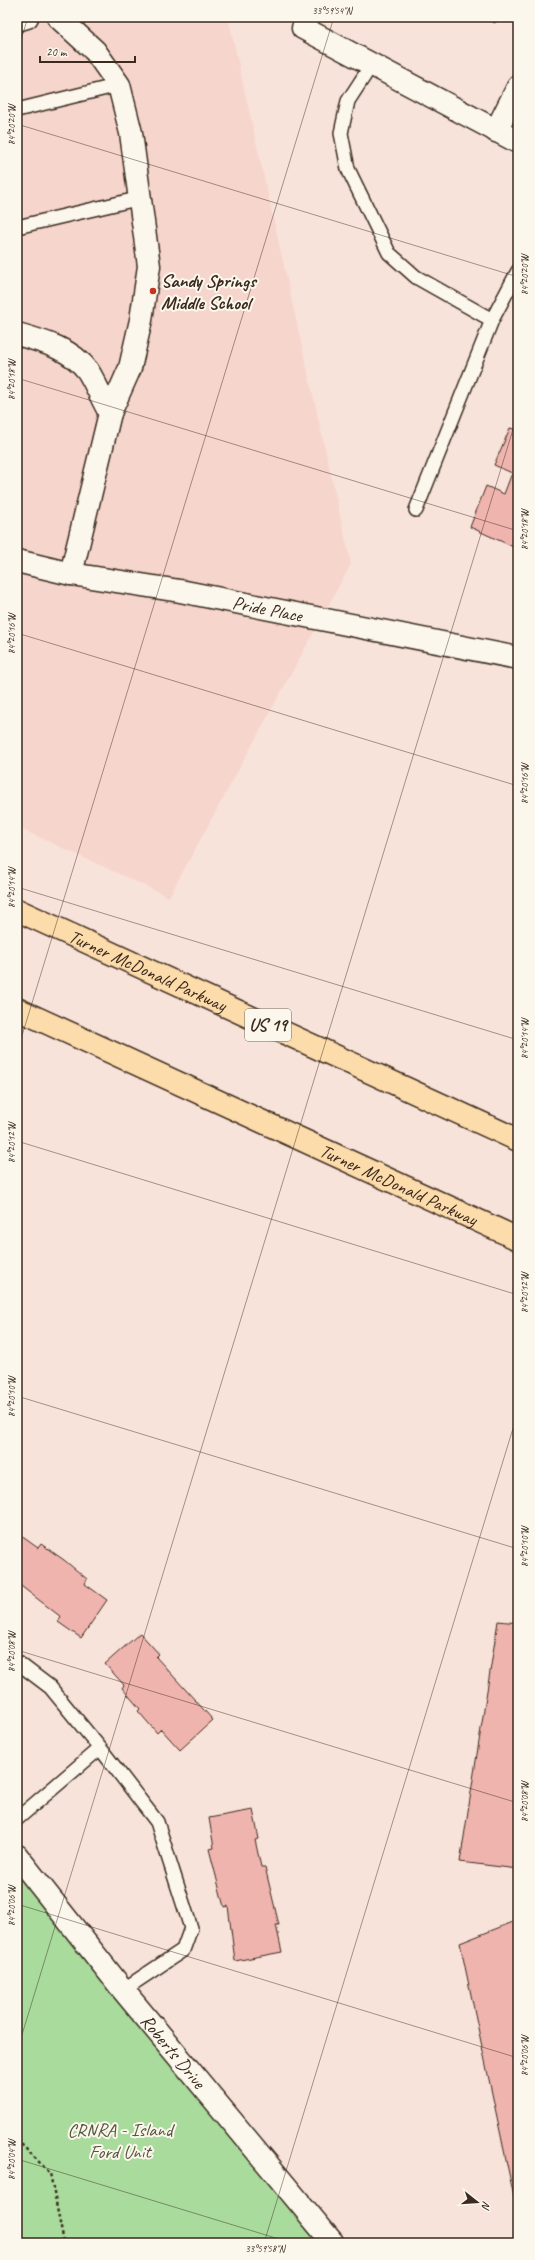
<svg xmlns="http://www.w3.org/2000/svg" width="535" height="2260" viewBox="0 0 535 2260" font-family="Caveat,sans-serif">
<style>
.built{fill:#f6d5cd}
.green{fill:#a8db9c;stroke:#72825d}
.building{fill:#f0b4af;stroke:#3b2a1e}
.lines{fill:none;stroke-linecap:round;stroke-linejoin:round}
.lane-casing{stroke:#3b2a1e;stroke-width:16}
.street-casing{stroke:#3b2a1e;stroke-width:25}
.secondary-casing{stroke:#3b2a1e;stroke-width:25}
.highway-casing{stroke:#3b2a1e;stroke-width:25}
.path{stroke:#3b2a1e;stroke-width:2.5;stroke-dasharray:3 3;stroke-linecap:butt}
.lane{stroke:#fbf7ec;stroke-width:13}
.street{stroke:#fbf7ec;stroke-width:22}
.secondary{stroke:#fbf7ec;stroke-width:22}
.highway{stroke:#fddcac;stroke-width:22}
.ticks{fill:none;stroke:#3b2a1e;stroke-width:1;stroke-opacity:0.45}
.poi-dot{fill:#c8321e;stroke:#fbf7ec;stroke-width:1.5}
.labels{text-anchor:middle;stroke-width:4;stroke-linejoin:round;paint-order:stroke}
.shield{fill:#fbf7ec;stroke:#75685c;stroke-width:1}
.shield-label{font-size:18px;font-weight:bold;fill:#3b2a1e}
.poi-label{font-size:19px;font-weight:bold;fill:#3b2a1e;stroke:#fbf7ec;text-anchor:start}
.street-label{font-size:19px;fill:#3b2a1e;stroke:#fbf7ec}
.park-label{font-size:19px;fill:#56563e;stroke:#fbf7ec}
.neatline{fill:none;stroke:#3b2a1e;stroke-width:1.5}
.ticks-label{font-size:10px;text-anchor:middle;fill:#3b2a1e}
</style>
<rect width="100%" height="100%" fill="#f8e3da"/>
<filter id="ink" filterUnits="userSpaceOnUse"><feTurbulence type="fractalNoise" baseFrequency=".025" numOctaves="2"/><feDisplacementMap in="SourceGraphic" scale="8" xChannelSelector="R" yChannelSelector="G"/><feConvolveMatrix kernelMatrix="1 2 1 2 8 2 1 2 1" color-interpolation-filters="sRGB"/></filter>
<g filter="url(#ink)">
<path class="built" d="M 17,17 L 228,17 L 351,564 L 169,897 L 17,827 Z"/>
<path class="green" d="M 17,1860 L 332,2243 L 17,2243 Z"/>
<path class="building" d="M 483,17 L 498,17 L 495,23 Z
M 510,428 L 518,430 L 518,549 L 470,527 L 486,486 L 504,494 L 512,473 L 494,465 Z
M 17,1533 L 38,1548 L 41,1544 L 64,1560 L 87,1579 L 85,1584 L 107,1600 L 81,1638 L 58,1622 L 61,1617 L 17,1583 Z
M 498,1621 L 518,1623 L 518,1869 L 460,1862 Z
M 140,1633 L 159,1654 L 156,1657 L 213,1720 L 180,1750 L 161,1729 L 157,1733 L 138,1711 L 140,1709 L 122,1688 L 124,1685 L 105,1664 Z
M 253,1810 L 259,1839 L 255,1840 L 261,1867 L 265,1867 L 279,1925 L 276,1925 L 282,1952 L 235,1961 L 228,1906 L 224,1907 L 209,1849 L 214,1848 L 209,1818 Z
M 518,1920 L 518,2216 L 460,1943 Z"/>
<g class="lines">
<g class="lane-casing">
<path id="lane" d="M 372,64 L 348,101 L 341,133 L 348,169 L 389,253 L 416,277 L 492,320 L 416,510
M 17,110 L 119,85
M 17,227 L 141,198
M 492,320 L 518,271
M 17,1662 L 50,1687 L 100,1748 L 17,1819
M 100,1748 L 157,1822 L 191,1928 L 183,1950 L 123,1990"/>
</g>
<g class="street-casing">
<g id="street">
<path d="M 58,17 L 95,51 L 119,85 L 131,133 L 149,266 L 141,320 L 130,368 L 110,413 L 71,574"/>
<path d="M 17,20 L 27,17"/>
<path d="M 303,28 L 518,142"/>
<path d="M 496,131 L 518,87"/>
<path d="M 17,334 C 42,341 72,349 88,371 C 96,384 102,399 110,413"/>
<path id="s1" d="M 17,561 L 71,574 L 180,591 L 518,658"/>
</g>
</g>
<g class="secondary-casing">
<g id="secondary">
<path id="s2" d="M 17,1856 L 123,1990 L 333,2243"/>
</g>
</g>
<g class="highway-casing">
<g id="highway">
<path id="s3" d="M 17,910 L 518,1140"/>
<path id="s4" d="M 17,1009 L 518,1239"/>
</g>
</g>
<path class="path" d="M 17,2140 L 50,2173 L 64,2243"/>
<use href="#lane" class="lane"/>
<use href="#street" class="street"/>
<use href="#secondary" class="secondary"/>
<use href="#highway" class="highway"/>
</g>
</g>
<path class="ticks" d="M 500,17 L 518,23M 17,53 L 28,17M 17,124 L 518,277M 17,378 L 518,531M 17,633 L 518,786M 17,887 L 518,1040M 17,1052 L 334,17M 17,1141 L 518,1295M 17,1396 L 518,1549M 17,1650 L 518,1803M 17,1904 L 518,2058M 17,2051 L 518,413M 17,2159 L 292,2243M 264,2243 L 518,1412"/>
<circle class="poi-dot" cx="153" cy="291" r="4"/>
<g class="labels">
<rect class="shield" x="245" y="1009" width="46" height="32" rx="3"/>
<g class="shield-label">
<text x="268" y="1031">US 19</text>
</g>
<g class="poi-label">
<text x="161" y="287">Sandy Springs<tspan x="161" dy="22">Middle School</tspan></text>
</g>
<g class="street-label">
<text dy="7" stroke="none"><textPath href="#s1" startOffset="255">Pride Place</textPath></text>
<text dy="7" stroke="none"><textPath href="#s3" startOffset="144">Turner McDonald Parkway</textPath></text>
<text dy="7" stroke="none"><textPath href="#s4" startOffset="420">Turner McDonald Parkway</textPath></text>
<text dy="7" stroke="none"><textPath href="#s2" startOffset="250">Roberts Drive</textPath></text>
</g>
<g class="park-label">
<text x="120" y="2136">CRNRA - Island<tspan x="120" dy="22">Ford Unit</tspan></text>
</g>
</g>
<rect width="535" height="2260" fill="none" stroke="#fbf7ec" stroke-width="44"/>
<g transform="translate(477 2202) rotate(107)" stroke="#fbf7ec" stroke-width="3" paint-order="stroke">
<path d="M0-3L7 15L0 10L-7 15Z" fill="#3b2a1e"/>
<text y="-6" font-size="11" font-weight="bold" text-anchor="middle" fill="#3b2a1e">N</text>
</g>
<path d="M40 56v6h95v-6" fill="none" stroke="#3b2a1e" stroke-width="2"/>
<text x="46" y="56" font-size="12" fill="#3b2a1e" stroke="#fbf7ec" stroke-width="3" paint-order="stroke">20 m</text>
<rect x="22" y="22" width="491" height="2216" class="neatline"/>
<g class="ticks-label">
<text x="332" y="14">33°59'54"N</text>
<text transform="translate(11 125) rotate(-90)" y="4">84°20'20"W</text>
<text transform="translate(524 275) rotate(-90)" y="4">84°20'20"W</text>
<text transform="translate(11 380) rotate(-90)" y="4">84°20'18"W</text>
<text transform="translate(524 530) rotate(-90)" y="4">84°20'18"W</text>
<text transform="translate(11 634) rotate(-90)" y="4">84°20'16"W</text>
<text transform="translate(524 784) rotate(-90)" y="4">84°20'16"W</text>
<text transform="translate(11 888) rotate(-90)" y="4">84°20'14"W</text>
<text transform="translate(524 1039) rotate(-90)" y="4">84°20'14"W</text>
<text transform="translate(11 1143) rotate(-90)" y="4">84°20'12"W</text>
<text transform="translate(524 1293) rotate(-90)" y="4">84°20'12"W</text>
<text transform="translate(11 1397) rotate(-90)" y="4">84°20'10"W</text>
<text transform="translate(524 1547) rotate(-90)" y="4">84°20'10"W</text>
<text transform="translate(11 1652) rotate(-90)" y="4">84°20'08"W</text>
<text transform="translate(524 1802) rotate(-90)" y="4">84°20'08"W</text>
<text transform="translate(11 1906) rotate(-90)" y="4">84°20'06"W</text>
<text transform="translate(524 2056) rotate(-90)" y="4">84°20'06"W</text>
<text transform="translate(11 2160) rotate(-90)" y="4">84°20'04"W</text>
<text x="265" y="2252">33°59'58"N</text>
</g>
</svg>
